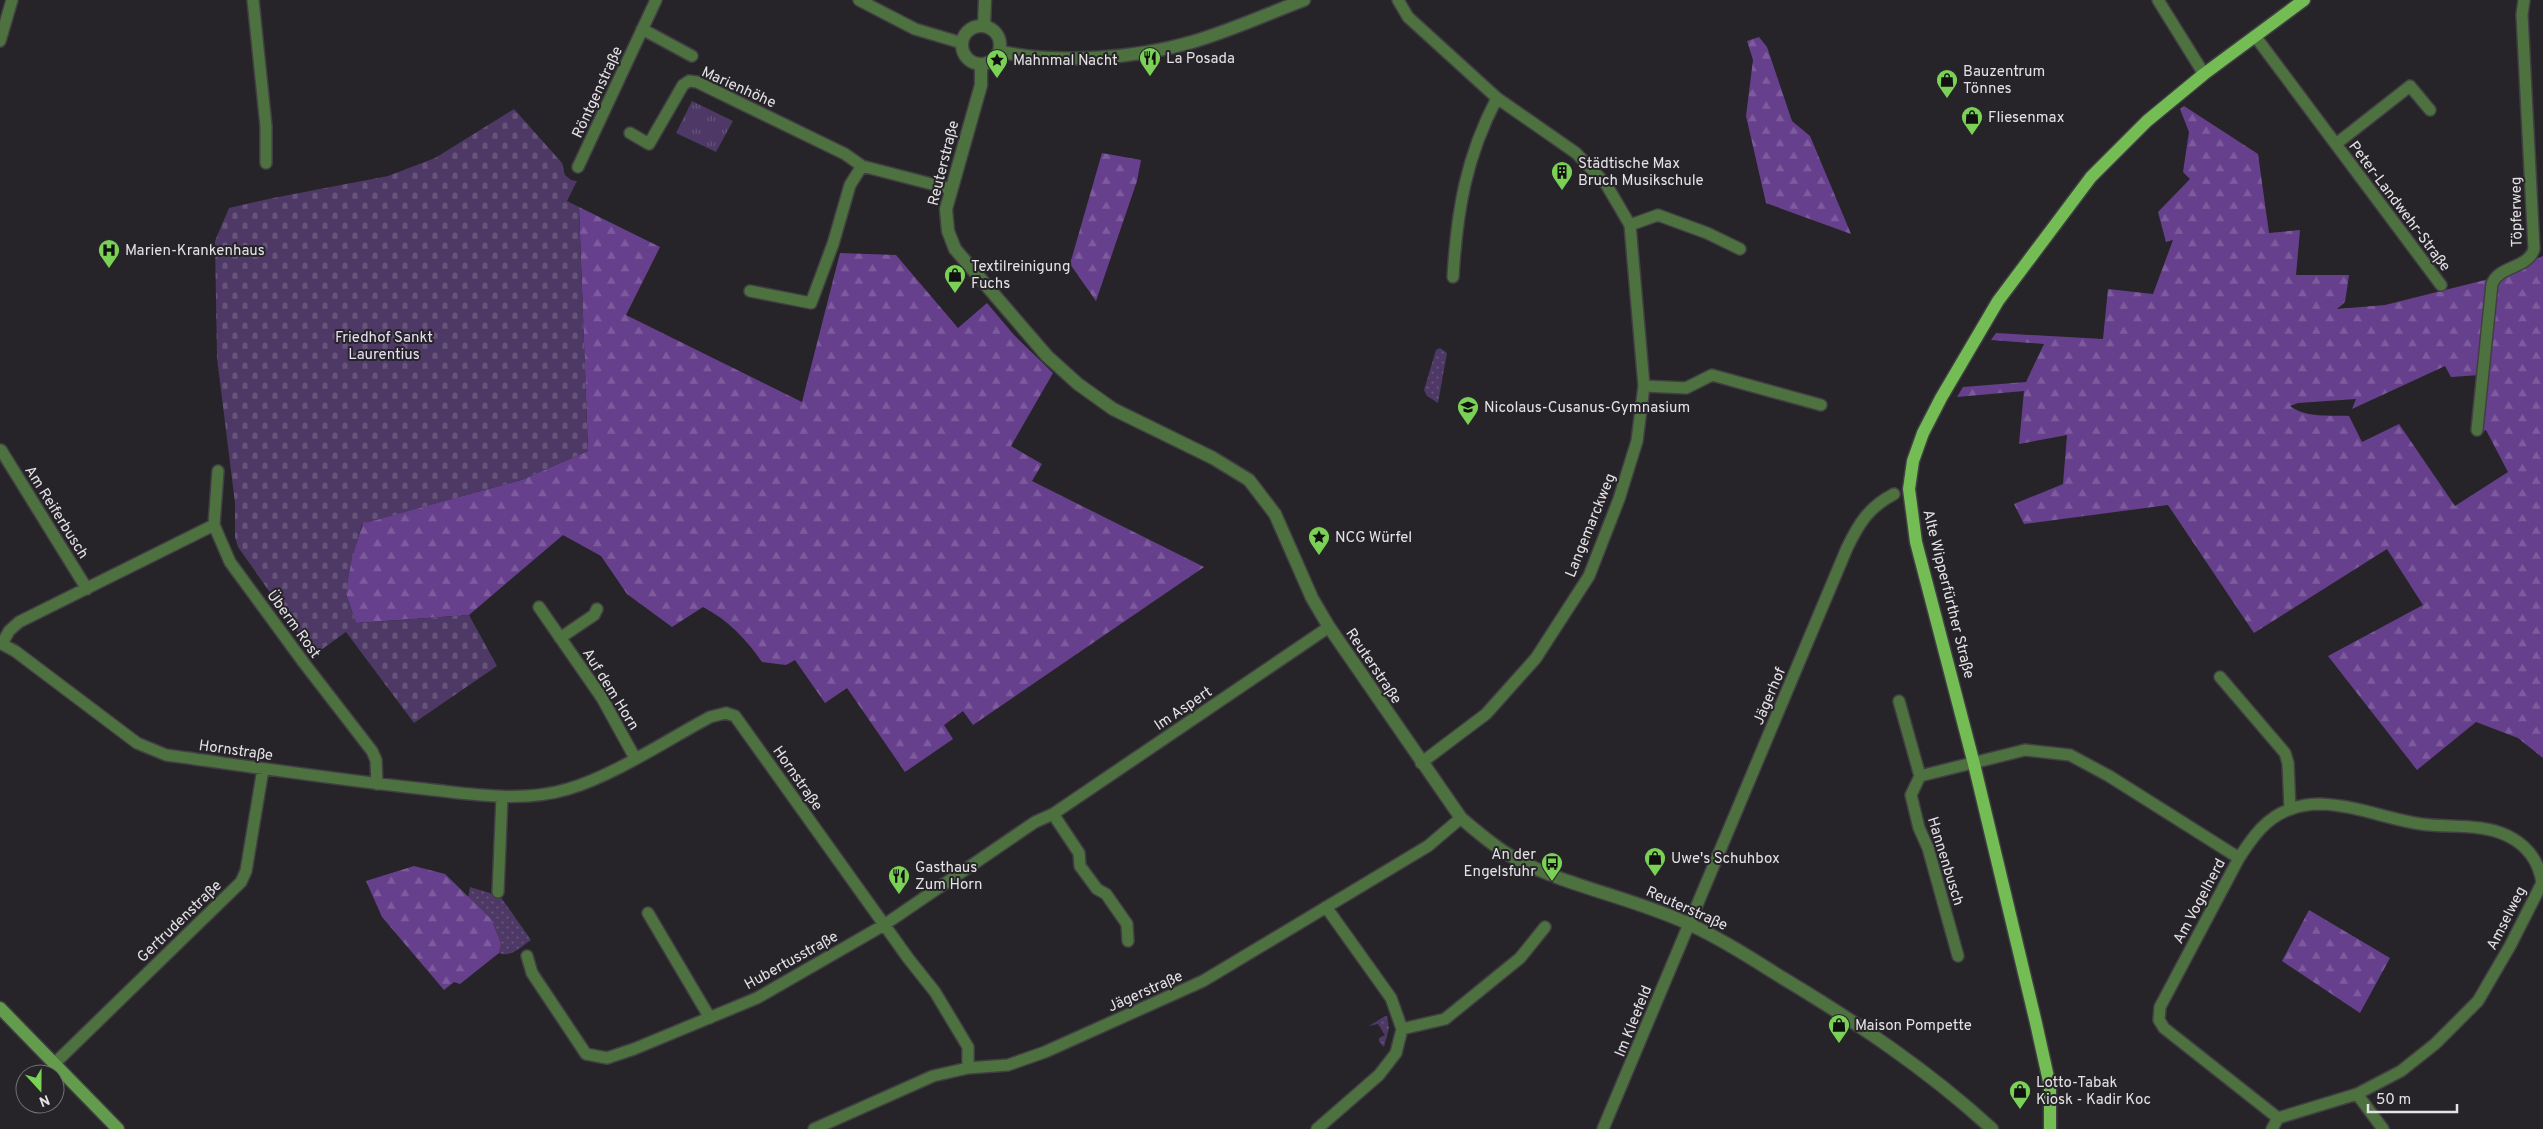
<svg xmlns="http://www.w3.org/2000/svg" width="2543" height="1129" viewBox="0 0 2543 1129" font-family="Overpass,sans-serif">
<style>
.grass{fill:url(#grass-dots)}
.forest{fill:url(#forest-firs);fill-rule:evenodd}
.cemetery{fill:url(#cemetery-stones)}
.park{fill:url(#park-tufts)}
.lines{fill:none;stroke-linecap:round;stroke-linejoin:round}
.minor-casing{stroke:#413f43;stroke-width:14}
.tertiary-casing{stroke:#413f43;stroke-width:15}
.secondary-casing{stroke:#413f43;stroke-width:15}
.primary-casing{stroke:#413f43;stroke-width:15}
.minor{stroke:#4e7140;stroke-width:11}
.tertiary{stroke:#4e7140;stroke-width:12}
.secondary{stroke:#639c4c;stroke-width:12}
.primary{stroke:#73bd54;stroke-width:12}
.labels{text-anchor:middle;stroke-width:4;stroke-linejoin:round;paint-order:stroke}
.poi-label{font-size:15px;fill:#e4e2e5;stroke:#262429;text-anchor:start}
.street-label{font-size:15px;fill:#e4e2e5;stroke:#262429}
.park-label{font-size:15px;fill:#e7def4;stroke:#262429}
</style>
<defs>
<pattern id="grass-dots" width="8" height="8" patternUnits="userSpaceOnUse" patternTransform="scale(1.25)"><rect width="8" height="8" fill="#4e3865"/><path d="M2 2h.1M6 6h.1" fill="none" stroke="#67547b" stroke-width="1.8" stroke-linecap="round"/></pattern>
<pattern id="forest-firs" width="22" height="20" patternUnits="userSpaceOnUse" patternTransform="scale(1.25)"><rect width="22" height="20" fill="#67408d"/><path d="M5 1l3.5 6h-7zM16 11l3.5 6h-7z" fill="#7d5b9d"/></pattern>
<pattern id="cemetery-stones" width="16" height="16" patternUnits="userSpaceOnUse" patternTransform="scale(1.25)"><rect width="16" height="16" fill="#4e3865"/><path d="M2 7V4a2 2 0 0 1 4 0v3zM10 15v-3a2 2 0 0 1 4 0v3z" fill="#67547b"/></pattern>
<pattern id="park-tufts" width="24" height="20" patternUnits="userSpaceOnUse" patternTransform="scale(1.25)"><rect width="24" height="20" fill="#4e3865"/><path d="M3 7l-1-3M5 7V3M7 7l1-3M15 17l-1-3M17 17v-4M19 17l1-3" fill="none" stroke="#67547b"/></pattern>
</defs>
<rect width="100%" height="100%" fill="#262429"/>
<path class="grass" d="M 1440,348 L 1447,353 L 1438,403 L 1427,396 L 1424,390 L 1436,350 Z
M 470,887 L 500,896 L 531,940 C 522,946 511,958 499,953 L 501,944 L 468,898 Z
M 1385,1016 L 1387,1016 L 1389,1028 L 1384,1047 L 1379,1042 L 1379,1038 L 1385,1035 L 1378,1024 L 1369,1026 Z"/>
<path class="forest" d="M 1759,37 L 1767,47 L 1792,121 L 1810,136 L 1851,234 L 1766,203 L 1746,116 L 1753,60 L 1747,41 Z
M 2184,106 L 2258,154 L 2269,233 L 2300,230 L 2296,275 L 2349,275 L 2345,302 L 2337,309 L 2385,305 L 2497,277 L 2543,256 L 2543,758 L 2518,738 L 2476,722 L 2417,770 L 2328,656 L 2423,605 L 2387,549 L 2254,633 L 2168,505 L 2024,524 L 2014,504 L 2063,484 L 2067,435 L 2019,444 L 2024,391 L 1957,397 L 1963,387 L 2026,382 L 2044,344 L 1991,340 L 1996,333 L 2103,339 L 2108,289 L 2153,294 L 2173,240 L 2166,242 L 2158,212 L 2190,179 L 2183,172 L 2189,132 L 2180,109 ZM 2445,366 L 2451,377 L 2480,375 L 2476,435 L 2486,430 L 2508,472 L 2455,506 L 2399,424 L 2362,442 L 2349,416 C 2330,415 2305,418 2290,406 L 2298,403 L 2356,399 L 2352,409 Z
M 1102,153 L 1141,160 L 1137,181 L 1096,301 L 1070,264 Z
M 579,207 L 660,247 L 626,315 L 802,402 L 840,253 L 896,255 L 958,328 L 987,303 L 1014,335 L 1053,373 L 1011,446 L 1042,464 L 1032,481 L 1204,567 L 973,725 L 963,711 L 944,725 L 953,739 L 905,772 L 847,688 L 825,703 L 795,660 L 786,665 L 762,662 C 746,639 728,620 703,607 L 672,627 L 627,594 L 601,556 L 563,535 L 469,615 L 356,623 L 346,594 L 350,563 L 363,523 L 521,480 L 588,451 Z
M 414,866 L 445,874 L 491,919 L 501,944 L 499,953 L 460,984 L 454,982 L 444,990 L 382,917 L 366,881 Z
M 2309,910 L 2390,958 L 2360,1013 L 2282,961 Z"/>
<path class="cemetery" d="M 514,109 L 562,163 L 565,175 L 571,180 L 577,181 L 567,201 L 579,207 L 588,451 L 521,480 L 362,524 L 351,563 L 346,594 L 356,623 L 469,615 L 497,666 L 414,723 L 346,632 L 314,655 L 238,547 L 235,537 L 235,503 L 217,358 L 215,241 L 229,208 L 273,198 L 388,176 L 435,158 Z"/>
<path class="park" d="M 692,101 L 733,121 L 716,152 L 676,133 Z"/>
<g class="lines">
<g class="minor-casing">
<path id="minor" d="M 253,0 L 266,126 L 266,163
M 859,0 L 915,29 L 962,43
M 1398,0 L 1408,17 L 1497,98 L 1576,153 L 1606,184 L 1630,225 L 1644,386 L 1637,441 L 1619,499 L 1589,576 L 1536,658 L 1486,714 L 1421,763
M 2158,0 L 2204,74
M 642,29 L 692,56
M 2255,36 L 2441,285
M 0,41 L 12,0
M 630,133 L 649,144 L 683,85 L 689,81 L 697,82 L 845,154 L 862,166
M 2336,144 L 2410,86 L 2430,110
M 578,167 L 656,0
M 1630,225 L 1658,215 L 1707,233 L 1740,249
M 1453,277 C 1457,210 1466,157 1497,98
M 750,291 L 811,303 L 833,244 L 850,185 L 862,166 L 951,189
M 1644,386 L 1686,388 L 1712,375 L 1821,405
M 2477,430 L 2492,284 C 2499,265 2528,269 2534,249 L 2522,15 L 2524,0
M 1,450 L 87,589
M 218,471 L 214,525 L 230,562 L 304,663 L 372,751 L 376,760 L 377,784
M 539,607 L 602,698 L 635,758
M 560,638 L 594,615 L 597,609
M 0,643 L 15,651 L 137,743 L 166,755 C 253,767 339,780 425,789 C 472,794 522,803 568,789 C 613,776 667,740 710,717 L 726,713 L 735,716 L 908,958 L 935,992 L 968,1047 L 968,1068
M 2,644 L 9,631 L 19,622 L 214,525
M 2220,677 L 2285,753 L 2288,763 L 2290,809
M 1899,701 L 1920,776 L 1911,795 L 1919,828 L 1928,848 L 1958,956
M 1920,776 L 2025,750 L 2070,755 L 2109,776 L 2239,858 L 2160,1007 L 2159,1020 L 2164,1028 L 2278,1118 L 2272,1129
M 1053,814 L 1079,853 L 1080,866 L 1097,889 L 1106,894 L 1127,924 L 1128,941
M 2239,858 C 2252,838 2266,817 2291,809 C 2299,806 2312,804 2320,804 C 2355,805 2387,819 2421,824 C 2449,828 2482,823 2508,836 C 2528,846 2539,861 2542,883 L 2510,946 L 2478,1001 L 2435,1044 L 2401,1071 L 2357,1094 L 2278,1118
M 498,892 L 502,797
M 1326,907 L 1391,998 L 1402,1029
M 648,913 L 710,1018
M 527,956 L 532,973 L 586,1054 L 607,1058 L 634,1049 L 757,998 L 884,925 L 1035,822 L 1053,814 L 1329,627
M 55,1063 L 241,882 L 246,871 L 263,769
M 2357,1094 L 2383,1129
M 814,1129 L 933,1076 L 968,1068 L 1008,1065 L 1045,1052 L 1203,981 L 1428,846 L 1461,818
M 1317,1129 L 1379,1075 L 1396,1053 L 1402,1029 L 1445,1019 L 1520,958 L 1545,927
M 1603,1129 L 1847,548 C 1859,523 1869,507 1894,494"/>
</g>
<g class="tertiary-casing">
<path id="tertiary" d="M962 45a19 19 0 1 1 38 0a19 19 0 1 1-38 0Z
M 984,26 L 985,0
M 999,51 C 1054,65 1138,58 1192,42 C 1230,31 1267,14 1304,0
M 981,64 L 981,85 L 946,209 L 948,231 L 955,249 L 1047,356 L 1078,384 L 1113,409 L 1213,458 L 1249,480 L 1275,514 L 1312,598 L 1329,627 L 1461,818 C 1476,831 1491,844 1509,855 C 1562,886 1632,897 1689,924 C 1721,939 1751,958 1781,977 C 1856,1022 1928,1070 1992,1129"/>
</g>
<g class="secondary-casing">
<path id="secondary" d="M 0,1008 L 118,1129"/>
</g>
<g class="primary-casing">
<path id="primary" d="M 2050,1129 L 2050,1086 L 2036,1023 L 1974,764 L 1916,542 L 1909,489 L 1913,461 L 1923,433 L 1941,398 L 1998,301 L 2091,177 L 2147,121 L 2204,74 L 2304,0"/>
</g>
<use href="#minor" class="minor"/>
<use href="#tertiary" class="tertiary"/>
<use href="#secondary" class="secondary"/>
<use href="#primary" class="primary"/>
</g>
<defs>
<g id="restaurant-pin" transform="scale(1.125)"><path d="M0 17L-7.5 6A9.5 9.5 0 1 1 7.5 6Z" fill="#7bd156" stroke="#262429"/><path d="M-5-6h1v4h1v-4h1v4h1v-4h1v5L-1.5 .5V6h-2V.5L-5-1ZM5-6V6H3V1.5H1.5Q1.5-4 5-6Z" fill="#111"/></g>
<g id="sight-pin" transform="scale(1.125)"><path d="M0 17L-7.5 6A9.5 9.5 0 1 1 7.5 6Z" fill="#7bd156" stroke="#262429"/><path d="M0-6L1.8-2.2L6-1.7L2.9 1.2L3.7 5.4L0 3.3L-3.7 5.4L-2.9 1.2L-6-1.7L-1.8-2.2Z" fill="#111"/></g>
<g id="shop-pin" transform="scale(1.125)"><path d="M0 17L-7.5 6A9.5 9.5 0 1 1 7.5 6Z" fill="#7bd156" stroke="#262429"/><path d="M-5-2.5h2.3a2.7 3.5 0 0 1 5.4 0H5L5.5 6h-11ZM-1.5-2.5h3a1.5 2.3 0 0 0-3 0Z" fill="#111"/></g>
<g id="building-pin" transform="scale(1.125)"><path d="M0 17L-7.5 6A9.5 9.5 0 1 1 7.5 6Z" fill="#7bd156" stroke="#262429"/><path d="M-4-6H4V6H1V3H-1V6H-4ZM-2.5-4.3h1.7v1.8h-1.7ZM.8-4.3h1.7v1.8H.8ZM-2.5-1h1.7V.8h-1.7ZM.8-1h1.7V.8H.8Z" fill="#111"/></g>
<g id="hospital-pin" transform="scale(1.125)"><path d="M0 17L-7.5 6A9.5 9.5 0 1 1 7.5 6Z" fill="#7bd156" stroke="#262429"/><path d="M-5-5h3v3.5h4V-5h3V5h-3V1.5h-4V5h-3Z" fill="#111"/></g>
<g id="school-pin" transform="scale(1.125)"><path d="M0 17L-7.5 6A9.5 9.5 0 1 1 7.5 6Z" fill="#7bd156" stroke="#262429"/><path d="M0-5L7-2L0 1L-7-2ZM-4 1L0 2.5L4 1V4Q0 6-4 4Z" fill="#111"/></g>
<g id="bus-pin" transform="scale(1.125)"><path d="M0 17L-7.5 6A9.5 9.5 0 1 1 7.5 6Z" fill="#7bd156" stroke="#262429"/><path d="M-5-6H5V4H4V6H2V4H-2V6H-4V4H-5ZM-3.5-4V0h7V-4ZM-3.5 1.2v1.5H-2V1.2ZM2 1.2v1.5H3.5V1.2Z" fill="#111"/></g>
</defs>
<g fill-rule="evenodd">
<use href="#restaurant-pin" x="1150" y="58"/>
<use href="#sight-pin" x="997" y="60"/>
<use href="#shop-pin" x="1947" y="80"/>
<use href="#shop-pin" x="1972" y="117"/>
<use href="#building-pin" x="1562" y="172"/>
<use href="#hospital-pin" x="109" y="250"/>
<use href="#shop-pin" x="955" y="275"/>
<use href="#school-pin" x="1468" y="407"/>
<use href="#sight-pin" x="1319" y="537"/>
<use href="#shop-pin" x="1655" y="858"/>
<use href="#bus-pin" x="1552" y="863"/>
<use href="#restaurant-pin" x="899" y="876"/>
<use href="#shop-pin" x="1839" y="1025"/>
<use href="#shop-pin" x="2020" y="1091"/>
</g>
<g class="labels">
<g class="poi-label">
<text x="1166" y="63">La Posada</text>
<text x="1013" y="65">Mahnmal Nacht</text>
<text x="1963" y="76">Bauzentrum<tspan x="1963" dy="17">Tönnes</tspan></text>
<text x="1988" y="122">Fliesenmax</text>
<text x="1578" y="168">Städtische Max<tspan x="1578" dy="17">Bruch Musikschule</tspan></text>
<text x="125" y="255">Marien-Krankenhaus</text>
<text x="971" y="271">Textilreinigung<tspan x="971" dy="17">Fuchs</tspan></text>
<text x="1484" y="412">Nicolaus-Cusanus-Gymnasium</text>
<text x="1335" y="542">NCG Würfel</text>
<text x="1536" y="859" text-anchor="end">An der<tspan x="1536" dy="17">Engelsfuhr</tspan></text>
<text x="1671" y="863">Uwe's Schuhbox</text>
<text x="915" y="872">Gasthaus<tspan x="915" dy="17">Zum Horn</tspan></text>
<text x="1855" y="1030">Maison Pompette</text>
<text x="2036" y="1087">Lotto-Tabak<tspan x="2036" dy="17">Kiosk - Kadir Koc</tspan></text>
</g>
<g class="street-label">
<text transform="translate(739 87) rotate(24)" y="5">Marienhöhe</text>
<text transform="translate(597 92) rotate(-65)" y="5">Röntgenstraße</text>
<text transform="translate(943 163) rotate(-76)" y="5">Reuterstraße</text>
<text transform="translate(2400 206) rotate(53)" y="5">Peter-Landwehr-Straße</text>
<text transform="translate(2516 212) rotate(-91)" y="5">Töpferweg</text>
<text transform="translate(57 512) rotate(58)" y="5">Am Reiferbusch</text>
<text transform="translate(1590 525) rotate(-68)" y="5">Langemarckweg</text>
<text transform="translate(1949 594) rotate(76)" y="5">Alte Wipperfürther Straße</text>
<text transform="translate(294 624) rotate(54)" y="5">Überm Rost</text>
<text transform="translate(1374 666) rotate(56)" y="5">Reuterstraße</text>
<text transform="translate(611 689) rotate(58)" y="5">Auf dem Horn</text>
<text transform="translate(1769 696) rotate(-67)" y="5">Jägerhof</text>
<text transform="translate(1183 708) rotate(-34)" y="5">Im Aspert</text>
<text transform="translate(236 750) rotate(8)" y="5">Hornstraße</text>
<text transform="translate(798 778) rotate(55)" y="5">Hornstraße</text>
<text transform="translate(1946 861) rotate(73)" y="5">Hannenbusch</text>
<text transform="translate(2199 901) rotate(-62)" y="5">Am Vogelherd</text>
<text transform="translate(1687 908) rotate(24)" y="5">Reuterstraße</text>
<text transform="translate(2506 918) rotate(-63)" y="5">Amselweg</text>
<text transform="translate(179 921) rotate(-44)" y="5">Gertrudenstraße</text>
<text transform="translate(791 960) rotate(-29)" y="5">Hubertusstraße</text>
<text transform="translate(1145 991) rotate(-24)" y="5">Jägerstraße</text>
<text transform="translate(1633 1021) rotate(-68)" y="5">Im Kleefeld</text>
</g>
<g class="park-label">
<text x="384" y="342">Friedhof Sankt<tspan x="384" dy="17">Laurentius</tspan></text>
</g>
</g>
<g transform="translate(40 1089) rotate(159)"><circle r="24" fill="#262429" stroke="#727074"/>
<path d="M0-4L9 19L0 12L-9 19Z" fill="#7bd156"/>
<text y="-8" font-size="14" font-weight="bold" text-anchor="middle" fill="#e4e2e5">N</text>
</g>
<path d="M2368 1104v8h89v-8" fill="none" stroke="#e4e2e5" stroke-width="2.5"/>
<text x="2376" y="1104" font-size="15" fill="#e4e2e5" stroke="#262429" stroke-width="4" paint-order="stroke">50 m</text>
</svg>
